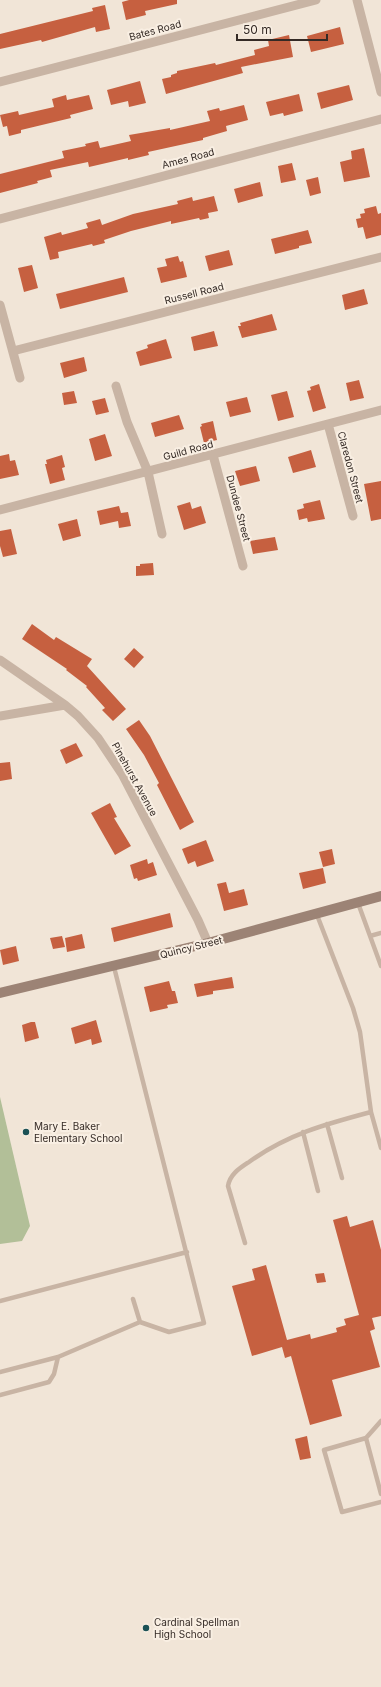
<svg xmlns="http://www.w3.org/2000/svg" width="381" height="1687" viewBox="0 0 381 1687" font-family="Inter,sans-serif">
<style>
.green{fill:#b2bf98}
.building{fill:#c66040}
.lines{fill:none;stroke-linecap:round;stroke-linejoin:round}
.lane{stroke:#c8b4a4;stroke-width:4.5}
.street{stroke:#c8b4a4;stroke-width:9}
.secondary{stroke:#9c8375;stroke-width:10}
.poi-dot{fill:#1b5155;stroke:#f9efe3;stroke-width:1.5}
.labels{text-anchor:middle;stroke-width:4;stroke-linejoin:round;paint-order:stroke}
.street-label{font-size:10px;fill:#342a25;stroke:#f9efe3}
.poi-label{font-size:10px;fill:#342a25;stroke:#f9efe3;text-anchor:start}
</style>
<rect width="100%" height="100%" fill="#f1e5d7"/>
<path class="green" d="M 0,1097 L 30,1226 L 22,1241 L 0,1244 Z"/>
<path class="building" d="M 129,0 L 177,0 L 177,4 L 145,11 L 146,15 L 126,20 L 122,2 Z
M 105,5 L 110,29 L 96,32 L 95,27 L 42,42 L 41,40 L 0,49 L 0,34 L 93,11 L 92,8 Z
M 340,27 L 344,44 L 311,52 L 307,36 Z
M 289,35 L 293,57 L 241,67 L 243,73 L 166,94 L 162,79 L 171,77 L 171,75 L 177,73 L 177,71 L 215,63 L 216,65 L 255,55 L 254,50 L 269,46 L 268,40 Z
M 140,81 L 146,103 L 129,107 L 128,101 L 111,105 L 107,90 Z
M 349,85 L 353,100 L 321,109 L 317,93 Z
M 299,94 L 303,111 L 284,116 L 283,113 L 270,116 L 266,102 Z
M 66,95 L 67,100 L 89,95 L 93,109 L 70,115 L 71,118 L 21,130 L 21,133 L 9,136 L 7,126 L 3,127 L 0,115 L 18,111 L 19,115 L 54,107 L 52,99 Z
M 244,105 L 248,120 L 226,126 L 227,131 L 203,138 L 203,140 L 148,152 L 149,155 L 128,160 L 128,158 L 89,167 L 88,162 L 50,170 L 52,177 L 37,181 L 38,183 L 0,193 L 0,174 L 64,158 L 62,151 L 86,146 L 85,144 L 98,141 L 100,148 L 131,141 L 129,135 L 170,128 L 170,130 L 210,121 L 207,111 L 219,108 L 220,111 Z
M 364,148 L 370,177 L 344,182 L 340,162 L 352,159 L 351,151 Z
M 292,163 L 296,180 L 281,183 L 278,166 Z
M 318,177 L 321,193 L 310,196 L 306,180 Z
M 260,182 L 263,196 L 238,203 L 234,189 Z
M 214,196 L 218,211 L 208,213 L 209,218 L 200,220 L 199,218 L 171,224 L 171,221 L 131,231 L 104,240 L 105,243 L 93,246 L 92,244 L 58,252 L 59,258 L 50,260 L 44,237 L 61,232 L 62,235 L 88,228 L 86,223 L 100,219 L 102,225 L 133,214 L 178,204 L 177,201 L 192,197 L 193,201 Z
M 376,206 L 378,214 L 381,213 L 381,235 L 366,239 L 363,227 L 358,228 L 356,219 L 361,218 L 360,214 L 365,213 L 364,209 Z
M 308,230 L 312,243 L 299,246 L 299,248 L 275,254 L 271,239 Z
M 229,250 L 233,265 L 209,271 L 205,256 Z
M 178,256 L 180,262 L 183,261 L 187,277 L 161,283 L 157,268 L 167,266 L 165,259 Z
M 32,265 L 38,288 L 24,292 L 18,268 Z
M 124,277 L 128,292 L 60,309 L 56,294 Z
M 364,289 L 368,304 L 345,310 L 342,295 Z
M 272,314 L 277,330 L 242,338 L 238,326 L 241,326 L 240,323 Z
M 214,331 L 218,346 L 194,351 L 191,337 Z
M 166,339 L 172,358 L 140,366 L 136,352 L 148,348 L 147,345 Z
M 84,357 L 87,371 L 64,378 L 60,363 Z
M 359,380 L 364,398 L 350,401 L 346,383 Z
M 319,384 L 326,408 L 313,412 L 307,391 L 311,390 L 310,387 Z
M 74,391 L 77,403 L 64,405 L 62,393 Z
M 287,391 L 294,417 L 278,421 L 271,395 Z
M 247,397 L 251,412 L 230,417 L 226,402 Z
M 105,398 L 109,412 L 96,415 L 92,401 Z
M 179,415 L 184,429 L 155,437 L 151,423 Z
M 213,421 L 217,440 L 204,443 L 200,427 L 202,426 L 201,424 Z
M 105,434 L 112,456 L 95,461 L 89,439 Z
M 311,450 L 316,467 L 293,473 L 288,457 Z
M 9,454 L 10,461 L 15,460 L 19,475 L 0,479 L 0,456 Z
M 62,455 L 65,467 L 62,468 L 65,480 L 50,484 L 45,464 L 47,464 L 46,460 Z
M 256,466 L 260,481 L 240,486 L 235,471 Z
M 381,481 L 381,519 L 371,521 L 364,484 Z
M 320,500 L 325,519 L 308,522 L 307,518 L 299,520 L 297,510 L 304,508 L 303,504 Z
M 190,502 L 192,509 L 201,506 L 206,523 L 184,530 L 177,506 Z
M 119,506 L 121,513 L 128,512 L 131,526 L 119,528 L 118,521 L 100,525 L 97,511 Z
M 77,519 L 81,536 L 63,541 L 58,524 Z
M 11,529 L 17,554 L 3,557 L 0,546 L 0,531 Z
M 275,537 L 278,550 L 253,554 L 250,541 Z
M 153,563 L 154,575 L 136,576 L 136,566 L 140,566 L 140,564 Z
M 32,624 L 54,640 L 56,637 L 92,659 L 87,666 L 126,709 L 113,721 L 102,710 L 105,708 L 86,687 L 87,686 L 66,670 L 67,669 L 22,639 Z
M 134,648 L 144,657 L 134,668 L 124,659 Z
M 139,720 L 150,736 L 194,822 L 180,830 L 157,785 L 159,783 L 144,755 L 126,729 Z
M 76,743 L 83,756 L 66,764 L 60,750 Z
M 10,762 L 12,779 L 0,781 L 0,763 Z
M 110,803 L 117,817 L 114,818 L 131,846 L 115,855 L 91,813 Z
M 206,840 L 214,861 L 197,867 L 195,861 L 188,864 L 182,849 Z
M 332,849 L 335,864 L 323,867 L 319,852 Z
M 147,859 L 148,864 L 153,862 L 157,875 L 138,881 L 137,878 L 134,879 L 130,865 Z
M 323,868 L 326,883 L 303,889 L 299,873 Z
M 226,882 L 229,893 L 244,889 L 248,905 L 224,911 L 217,884 Z
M 170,913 L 173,927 L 114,942 L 111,928 Z
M 82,934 L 85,948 L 67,952 L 65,938 Z
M 62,936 L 65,947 L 53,949 L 50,938 Z
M 16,946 L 19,961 L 3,965 L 0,950 Z
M 232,977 L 234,988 L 213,991 L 213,994 L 197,997 L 194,984 Z
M 169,981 L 172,991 L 175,991 L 178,1003 L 167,1005 L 168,1008 L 150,1012 L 144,987 Z
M 96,1020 L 102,1042 L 92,1045 L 91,1039 L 75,1044 L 71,1028 Z
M 31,1022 L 35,1022 L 39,1038 L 25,1042 L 22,1025 Z
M 347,1216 L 350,1227 L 373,1220 L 381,1250 L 381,1316 L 372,1318 L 375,1329 L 370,1331 L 380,1367 L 332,1380 L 342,1416 L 310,1425 L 291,1356 L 285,1358 L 282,1347 L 252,1356 L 232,1286 L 255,1280 L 252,1269 L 266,1265 L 287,1340 L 310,1334 L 311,1339 L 337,1332 L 336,1328 L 346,1325 L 344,1319 L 359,1315 L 333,1220 Z
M 324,1273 L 326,1282 L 317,1283 L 315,1274 Z
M 307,1436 L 311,1458 L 300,1460 L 295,1439 Z"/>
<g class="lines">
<path class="lane" d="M 358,903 L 381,966
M 317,915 L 353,1008 L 360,1032 L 371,1112 L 381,1148
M 370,936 L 381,933
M 327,1124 L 342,1178
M 303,1132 L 318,1191
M 245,1243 L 228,1186 C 230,1174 240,1168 249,1162 C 288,1134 326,1124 371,1112
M 133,1299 L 140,1322
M 0,1301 L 187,1252
M 0,1372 L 58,1357 L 140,1322 L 169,1332 L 204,1323 L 114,967
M 0,1395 L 49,1382 L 54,1374 L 58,1357
M 381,1421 L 366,1438 L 324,1450 L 342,1512 L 381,1502
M 366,1438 L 381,1494"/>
<path class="street" d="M 357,0 L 381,92
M 0,82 L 316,0
M 0,219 L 381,119
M 0,305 L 20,378
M 13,351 L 381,257
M 116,386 L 127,422 L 148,472 L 162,534
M 328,424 L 353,516
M 213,455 L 243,566
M 0,510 L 381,410
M 0,660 L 65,705 L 78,716 L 98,738 L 122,774 L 198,920 L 208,943
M 0,716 L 65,705"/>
<path class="secondary" d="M 0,993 L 208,943 L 381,896"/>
</g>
<g class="poi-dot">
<circle cx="26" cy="1132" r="4"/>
<circle cx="146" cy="1628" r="4"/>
</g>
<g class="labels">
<g class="street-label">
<text transform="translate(155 30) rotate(-15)" y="4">Bates Road</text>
<text transform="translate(188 158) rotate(-15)" y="4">Ames Road</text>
<text transform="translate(194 293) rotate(-14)" y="4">Russell Road</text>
<text transform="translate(188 450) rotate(-15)" y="4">Guild Road</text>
<text transform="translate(351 467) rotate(75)" y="4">Claredon Street</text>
<text transform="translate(239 508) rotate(75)" y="4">Dundee Street</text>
<text transform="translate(135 779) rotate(61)" y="4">Pinehurst Avenue</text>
<text transform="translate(191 947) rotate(-14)" y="4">Quincy Street</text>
</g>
<g class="poi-label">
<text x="34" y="1130">Mary E. Baker<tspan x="34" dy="12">Elementary School</tspan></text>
<text x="154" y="1626">Cardinal Spellman<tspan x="154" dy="12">High School</tspan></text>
</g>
</g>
<path d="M237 34v6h90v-6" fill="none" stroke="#342a25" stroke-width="2"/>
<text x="243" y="34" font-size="12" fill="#342a25" stroke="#f9efe3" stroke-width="3" paint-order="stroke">50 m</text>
</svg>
